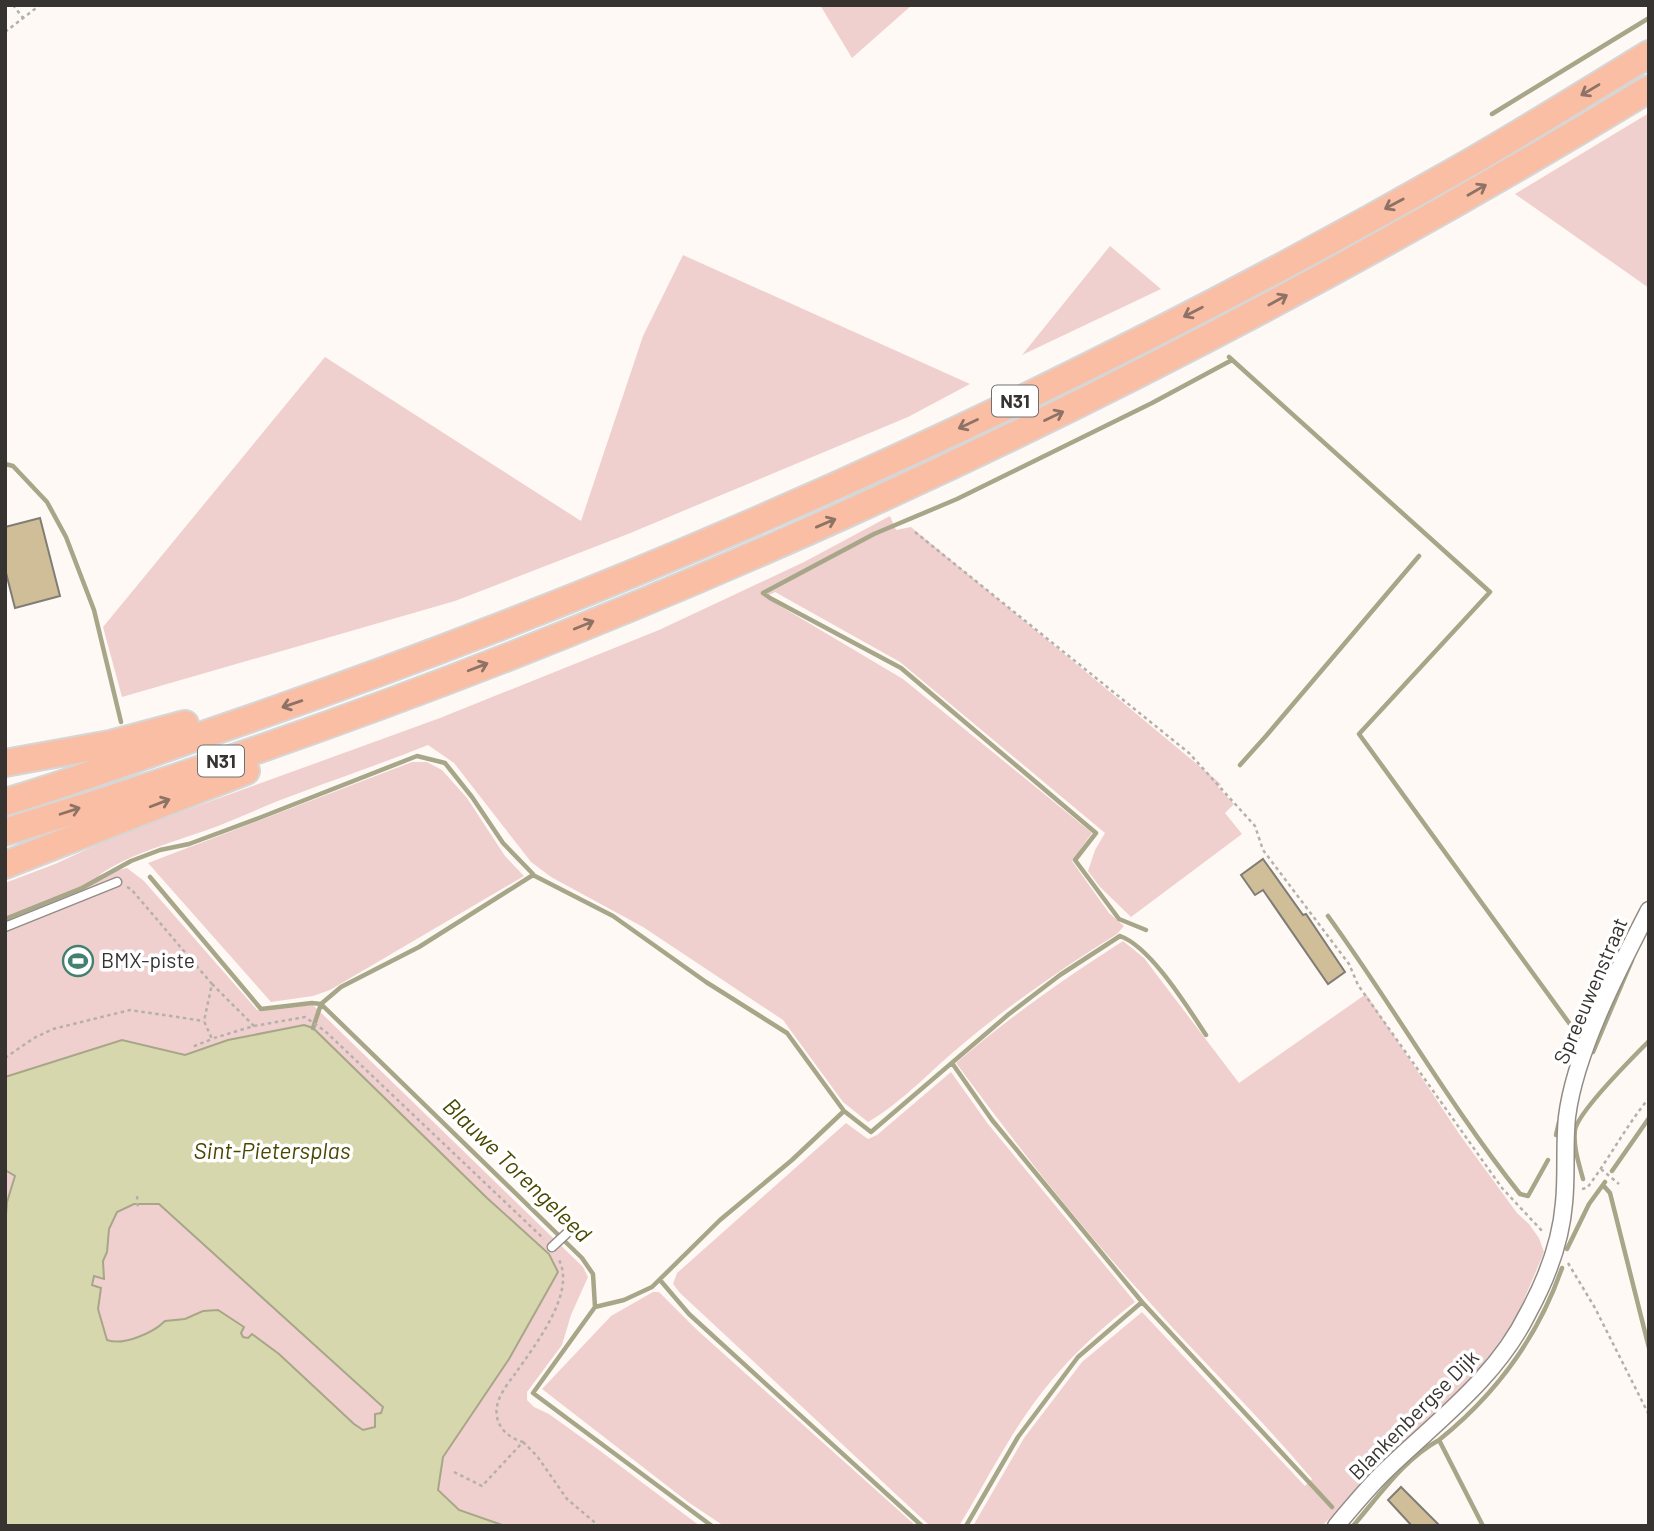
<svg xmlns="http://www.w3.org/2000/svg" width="1654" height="1531" viewBox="0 0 1654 1531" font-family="Barlow,sans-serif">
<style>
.green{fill:#f0d0ce}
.water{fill:#d7d7ae;stroke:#a7a688;stroke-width:2;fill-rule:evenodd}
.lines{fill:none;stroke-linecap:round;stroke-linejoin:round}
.stream{stroke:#a7a688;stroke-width:4.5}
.building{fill:#cfbe97;stroke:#807d76;stroke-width:2}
.service-casing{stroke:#928c86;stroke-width:11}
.minor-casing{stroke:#928c86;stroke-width:19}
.trunk-casing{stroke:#d7d6d6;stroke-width:30}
.path{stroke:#b4b0ac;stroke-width:2.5;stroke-dasharray:3.5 3.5;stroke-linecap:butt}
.service{stroke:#fff;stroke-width:8}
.minor{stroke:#fff;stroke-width:16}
.trunk{stroke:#fabea4;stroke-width:26}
.oneway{stroke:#8e7265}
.labels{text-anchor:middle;stroke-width:7;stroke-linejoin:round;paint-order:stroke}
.shield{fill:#fff;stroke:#72706f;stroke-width:2}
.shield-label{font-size:19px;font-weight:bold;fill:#363331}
.poi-label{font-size:21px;fill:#363331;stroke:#fff;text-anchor:start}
.street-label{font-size:21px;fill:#363331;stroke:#fff}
.water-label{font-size:23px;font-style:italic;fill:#4a4800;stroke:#fff}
</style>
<rect width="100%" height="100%" fill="#fef9f4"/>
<path class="green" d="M 820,5 L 912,5 L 852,58 Z
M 1649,113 L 1649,288 L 1515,194 Z
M 1110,246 L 1161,289 L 1022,355 Z
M 683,255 L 970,384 L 908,417 L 628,534 L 455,601 L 122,697 L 103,627 L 325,357 L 581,521 L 643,336 Z
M 890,516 L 896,530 L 911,527 L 1221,784 L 1218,787 L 1234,804 L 1225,813 L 1242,834 L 1131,917 L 1100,887 L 1088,871 L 1095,850 L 1105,833 L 900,662 L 775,592 L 765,597 L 903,679 L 1092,833 L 1072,861 L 1109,913 L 1124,926 L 1117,934 C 1064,967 1012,1003 964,1043 C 932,1069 904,1101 868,1122 L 843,1102 L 783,1020 L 643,927 L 551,877 L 531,862 L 454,763 L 428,745 C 386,762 344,776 302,792 C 273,802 246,815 218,826 C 178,841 135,851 99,875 L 127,868 L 144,881 L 257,1010 L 313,1005 L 583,1267 L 588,1277 L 571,1315 L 562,1345 L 527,1392 L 527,1400 L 534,1407 L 549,1414 L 599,1450 L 700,1526 L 5,1526 L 5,883 L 55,864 L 118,835 L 440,718 L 659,630 L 804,562 Z
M 412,762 L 427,762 L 442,770 L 467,798 L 505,856 L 524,876 L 330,990 L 313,996 L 271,1002 L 148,863 Z
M 1123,941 L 1144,958 L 1239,1083 L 1366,994 L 1460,1135 L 1517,1213 L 1529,1224 L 1539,1238 L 1544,1252 L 1516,1319 L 1474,1376 L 1322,1526 L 973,1526 L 1024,1438 L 1082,1362 L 1142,1312 L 1305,1486 L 1312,1479 C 1258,1415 1198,1357 1143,1295 C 1076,1222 1015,1143 956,1063 C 1008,1018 1065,978 1123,941 Z
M 951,1072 L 988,1124 L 1135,1302 C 1105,1325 1076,1351 1052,1380 C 1015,1423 989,1477 959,1526 L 930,1526 L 680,1293 L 673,1284 L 677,1273 L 846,1123 L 868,1139 L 877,1135 Z
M 653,1292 L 659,1292 L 696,1329 L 916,1526 L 724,1526 L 688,1502 L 542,1389 L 611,1316 Z"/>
<path class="water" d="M 304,1025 L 313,1028 L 487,1198 L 549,1254 L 558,1272 L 509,1359 L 443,1457 L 438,1490 L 459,1510 L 505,1526 L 5,1526 L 5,1228 L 7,1202 L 15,1176 L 5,1170 L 5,1077 L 122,1040 L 185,1055 L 228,1040 ZM 134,1204 L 159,1204 L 383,1407 L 381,1413 L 375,1414 L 375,1427 L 363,1430 L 354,1424 L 279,1354 L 252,1334 L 248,1338 L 243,1337 L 241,1333 L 244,1327 L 218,1310 L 203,1311 L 185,1319 L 165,1321 C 153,1333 123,1346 107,1340 L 98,1309 L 101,1288 L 92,1285 L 94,1276 L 104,1279 L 103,1261 L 107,1252 L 109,1229 L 117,1212 Z"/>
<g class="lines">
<path class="stream" d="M 1492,114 L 1649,18
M 1229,357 L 1490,592 L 1359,734 L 1580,1038 L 1576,1052
M 5,464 L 13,466 L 47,502 L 66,537 L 94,610 L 121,722
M 1240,765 L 1266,736 L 1419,556
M 150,877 L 261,1009 L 312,1003 L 321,1004 L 582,1258 L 593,1274 L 595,1307 L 533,1393 L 712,1526
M 1328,916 C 1394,1007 1450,1106 1520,1194 L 1528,1196 L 1548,1160
M 5,919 L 82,888 L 131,861 L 160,850 L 189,844 L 259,818 L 417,756 L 445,763 L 472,797 L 503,843 L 533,874
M 1146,930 L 1119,919 L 1075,860 L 1096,833 L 901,668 L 770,598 L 763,593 L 874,534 L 957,499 L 1152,403 L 1232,360
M 313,1028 L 321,1004 L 341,987 L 419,947 L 533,875 L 613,916 L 706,982 L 787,1033 L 844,1111
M 1593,1052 L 1632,960
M 952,1063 L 992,1120 L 1142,1302 L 1332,1507
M 1556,1135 L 1559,1122
M 1612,1171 L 1649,1118
M 1583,1179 C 1579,1164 1573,1147 1575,1130 C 1578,1112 1633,1057 1649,1041
M 1603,1185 L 1610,1193 L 1649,1348
M 1567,1249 L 1589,1204 L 1605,1182
M 660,1280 L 689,1314 L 922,1526
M 595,1307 L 624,1300 L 652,1287 L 720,1220 L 792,1160 L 844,1111 L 871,1132 L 1009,1014 L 1060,975 L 1120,936 C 1151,947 1188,1008 1206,1035
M 1439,1440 C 1495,1395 1538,1337 1562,1268
M 966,1526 L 1018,1437 L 1078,1357 L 1142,1302
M 1353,1526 C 1379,1496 1404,1459 1439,1440 L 1483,1526"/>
</g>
<path class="building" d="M 40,518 L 60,596 L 15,608 L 5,569 L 5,527 Z
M 1263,859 L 1303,915 L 1306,914 L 1345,972 L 1328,984 L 1263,890 L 1255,895 L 1241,875 Z
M 1401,1487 L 1440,1526 L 1412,1526 L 1388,1500 Z"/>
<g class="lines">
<g class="service-casing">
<path id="service" d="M 5,927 L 117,882
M 552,1247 L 566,1234"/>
</g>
<g class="minor-casing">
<path id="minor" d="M 1336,1526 C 1351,1508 1366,1490 1382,1474 C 1434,1423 1495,1380 1528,1313 C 1546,1280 1561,1241 1564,1203 C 1567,1174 1564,1145 1567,1117 C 1575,1052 1619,968 1649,910"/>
</g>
<g class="trunk-casing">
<path id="trunk" d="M 5,763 L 110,744 L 185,724
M 5,802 C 81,780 155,751 229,726 C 656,579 1070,391 1462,167 C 1525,131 1587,92 1649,54
M 5,832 C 581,657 1135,402 1649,89
M 5,865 L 246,771"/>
</g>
<path class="path" d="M 13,5 L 23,18
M 5,32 L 40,5
M 915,532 L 1189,753 L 1255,826 L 1263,850 L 1349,964 L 1358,985 L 1502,1188 L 1544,1233
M 127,887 L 131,889 L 212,984 L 204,1021 L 212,1039 L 192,1047
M 212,984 L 254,1026 L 214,1038
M 254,1026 L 305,1017 L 325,1031 L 544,1239
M 5,1058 L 34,1038 L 53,1029 L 130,1010 L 204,1021
M 1601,1169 L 1619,1184
M 1582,1189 L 1587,1188 C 1609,1159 1626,1126 1649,1098
M 137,1196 L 138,1209
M 1568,1263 L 1595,1308 L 1649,1415
M 523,1442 L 537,1456 L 567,1499 L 599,1526
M 454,1472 L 482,1486 L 523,1442 C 505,1437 492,1422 498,1402 C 501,1392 509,1382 515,1374 C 534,1346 578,1292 558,1258"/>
<use href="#service" class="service"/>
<use href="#minor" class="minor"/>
<use href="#trunk" class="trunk"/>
</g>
<defs><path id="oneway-shaft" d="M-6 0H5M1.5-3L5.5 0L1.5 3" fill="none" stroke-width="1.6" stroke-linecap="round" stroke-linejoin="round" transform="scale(1.75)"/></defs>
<g class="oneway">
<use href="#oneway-shaft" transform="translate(1590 90) rotate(149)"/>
<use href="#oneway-shaft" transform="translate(1477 190) rotate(-30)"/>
<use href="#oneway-shaft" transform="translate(1394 204) rotate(152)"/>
<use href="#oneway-shaft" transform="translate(1278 300) rotate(-29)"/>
<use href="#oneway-shaft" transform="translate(1193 312) rotate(153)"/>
<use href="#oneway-shaft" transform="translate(1054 416) rotate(-26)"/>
<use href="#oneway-shaft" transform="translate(968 424) rotate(155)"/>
<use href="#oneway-shaft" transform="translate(826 523) rotate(-23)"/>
<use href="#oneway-shaft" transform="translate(584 625) rotate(-22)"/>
<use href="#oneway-shaft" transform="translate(478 667) rotate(-21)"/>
<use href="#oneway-shaft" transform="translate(292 704) rotate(161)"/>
<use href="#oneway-shaft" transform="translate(160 803) rotate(-21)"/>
<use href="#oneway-shaft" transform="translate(70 811) rotate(-18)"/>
</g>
<defs>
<g id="stadium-ring" transform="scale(1.575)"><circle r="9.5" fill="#fff" stroke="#42816f" stroke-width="1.5"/><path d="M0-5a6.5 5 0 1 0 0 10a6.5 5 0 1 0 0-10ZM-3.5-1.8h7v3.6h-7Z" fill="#42816f"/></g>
</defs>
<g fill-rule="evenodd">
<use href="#stadium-ring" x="78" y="961"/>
</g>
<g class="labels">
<g class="shield">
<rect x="992" y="385.5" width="46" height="31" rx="5"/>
<rect x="198" y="745.5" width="46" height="31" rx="5"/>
</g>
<g class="shield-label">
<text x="1015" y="408">N31</text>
<text x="221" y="768">N31</text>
</g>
<g class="poi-label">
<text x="101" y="968">BMX-piste</text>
</g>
<g class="street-label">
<text transform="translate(1591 991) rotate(-67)" y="7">Spreeuwenstraat</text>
<text transform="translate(1414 1415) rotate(-45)" y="7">Blankenbergse Dijk</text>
</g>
<g class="water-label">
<text x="272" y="1159">Sint-Pietersplas</text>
<text transform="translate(517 1170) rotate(44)" y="8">Blauwe Torengeleed</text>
</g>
</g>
<rect width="1654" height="1531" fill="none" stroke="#363331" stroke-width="14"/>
</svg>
